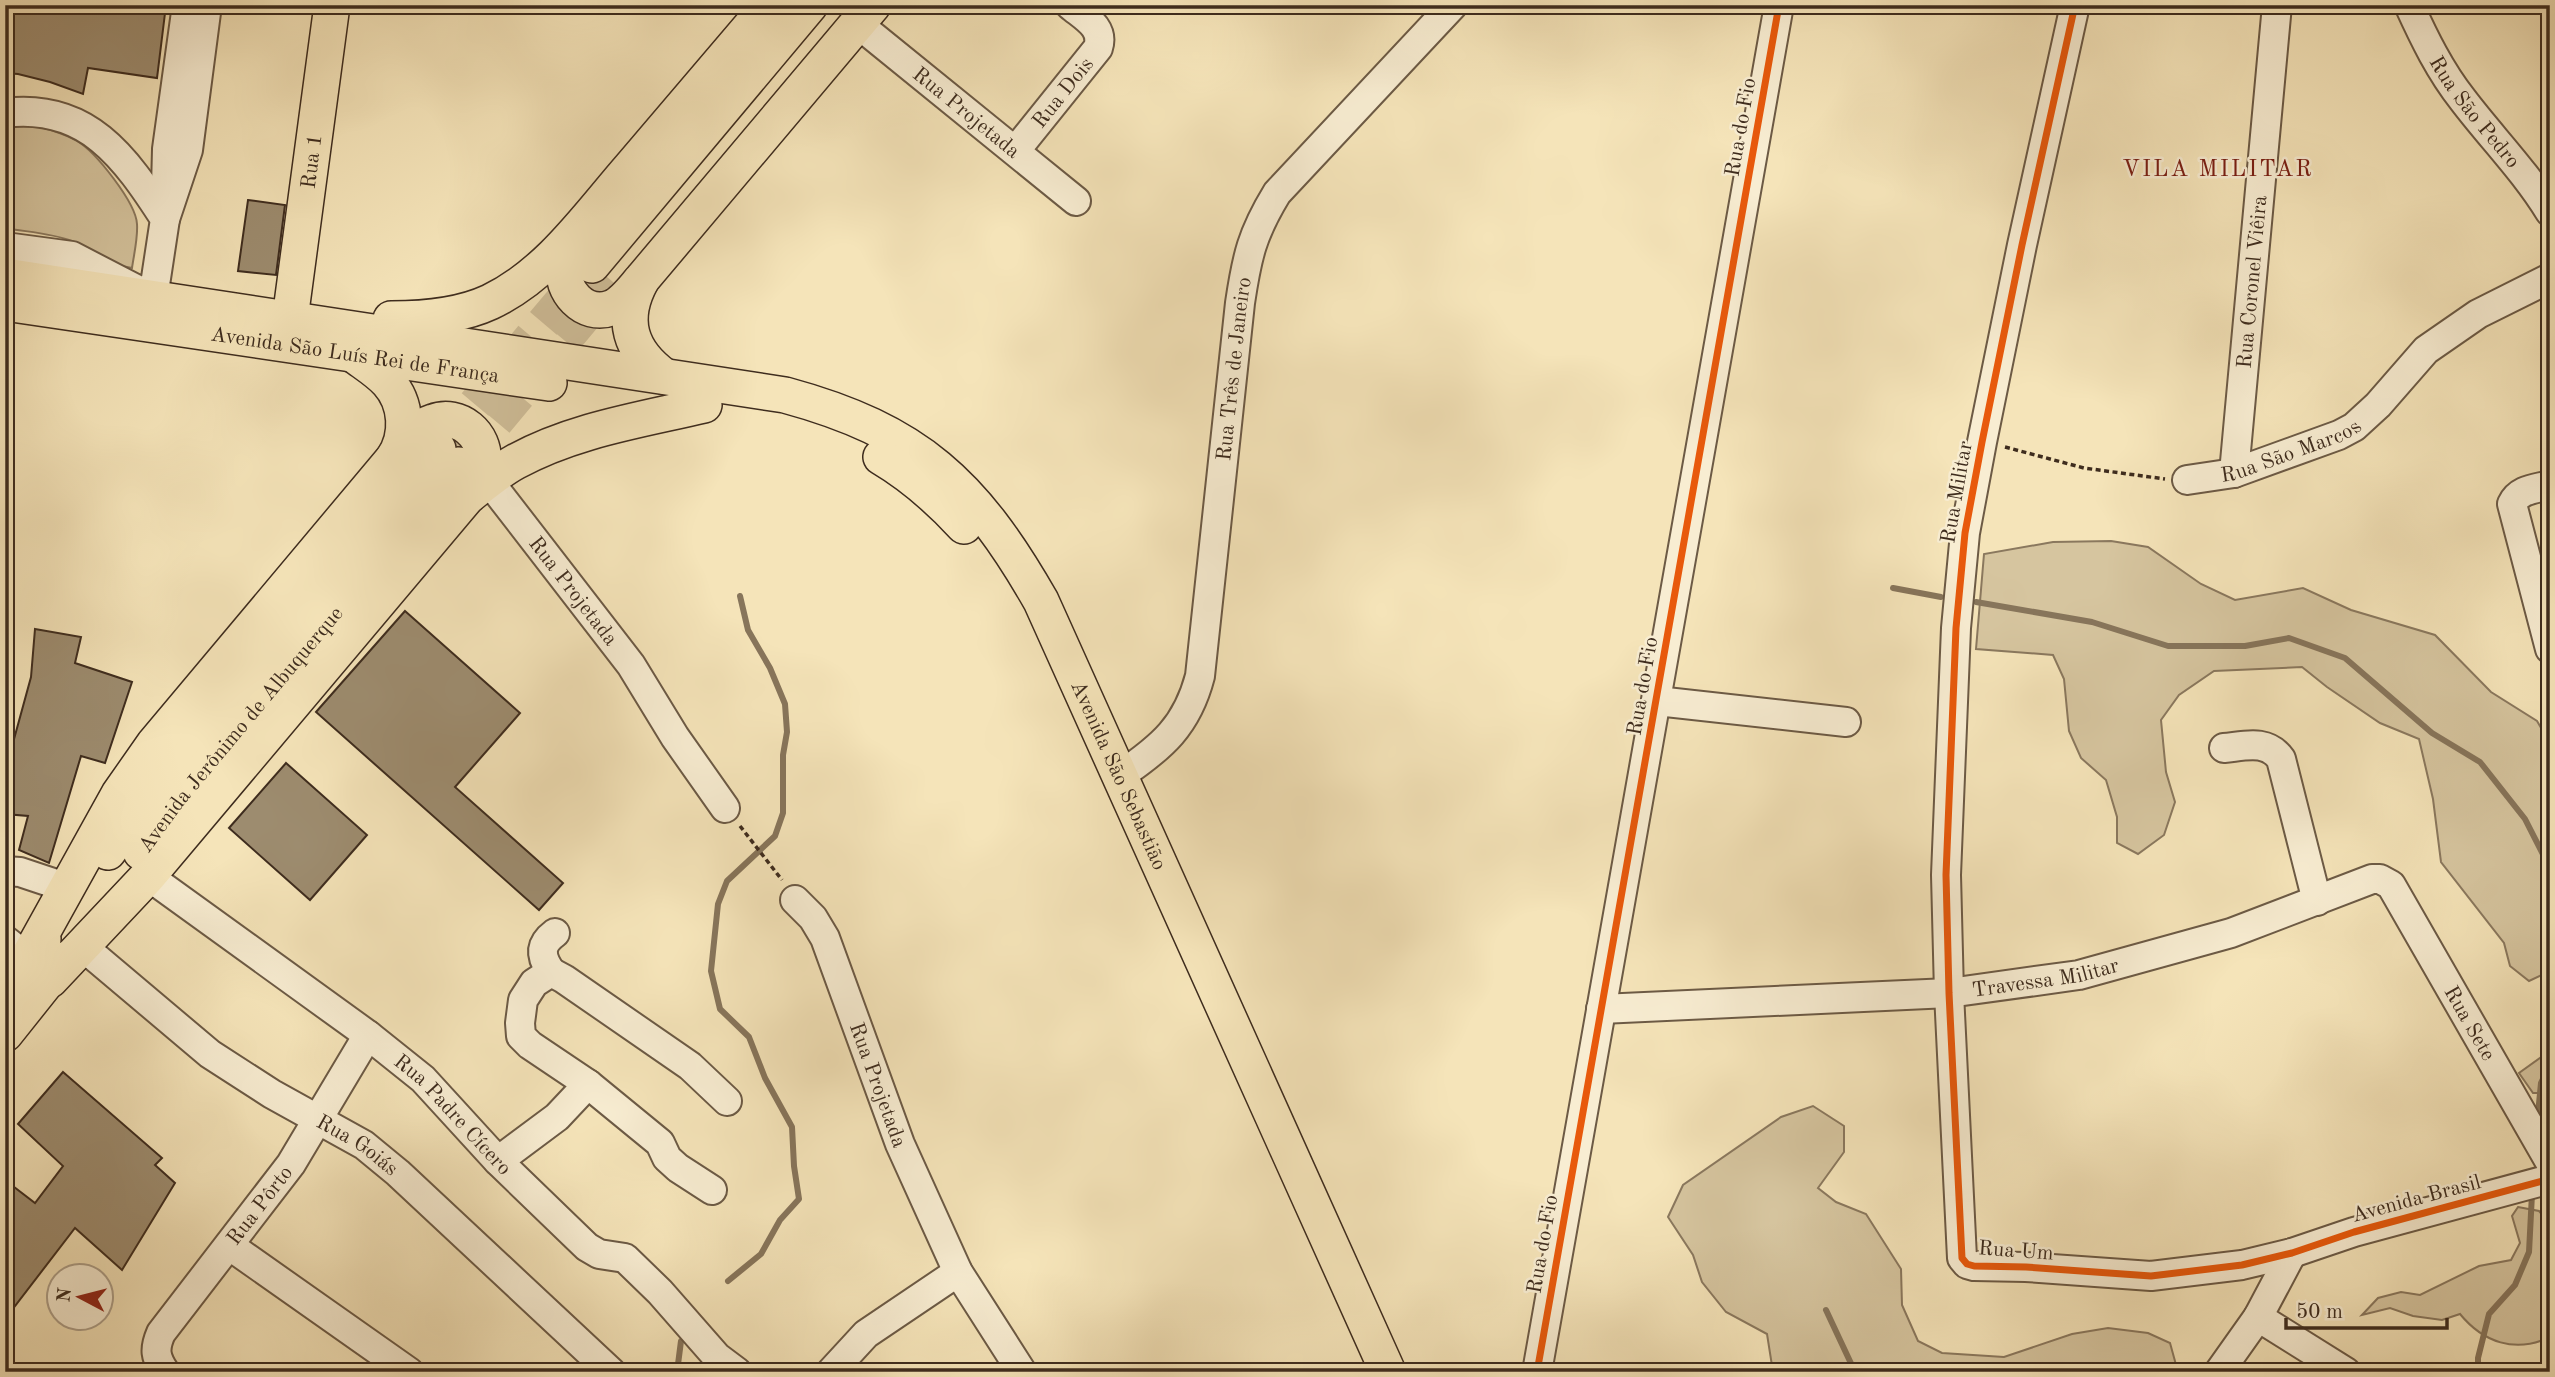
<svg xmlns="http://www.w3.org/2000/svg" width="2555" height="1377" viewBox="0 0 2555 1377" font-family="'Old Standard TT',serif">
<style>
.green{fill:#d6c59f;stroke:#8a785e;stroke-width:2}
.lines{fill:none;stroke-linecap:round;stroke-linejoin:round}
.stream{stroke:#87755b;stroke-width:6}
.building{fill:#9d8c6f;stroke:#3e2c1e;stroke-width:2}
.major-tunnel{stroke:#d0bf9a;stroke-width:35;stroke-dasharray:35 18;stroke-linecap:butt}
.minor-casing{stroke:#6c5a45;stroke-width:32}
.major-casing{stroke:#3e2c1e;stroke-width:38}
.path{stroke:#3e2c1e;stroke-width:3.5;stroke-dasharray:5 3.5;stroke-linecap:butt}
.minor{stroke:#f8edd2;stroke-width:28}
.major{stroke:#f5e4b9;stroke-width:35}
.cycleway-casing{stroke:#f8edd2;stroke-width:11}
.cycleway{stroke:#e8590c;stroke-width:7}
.labels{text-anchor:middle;stroke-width:5;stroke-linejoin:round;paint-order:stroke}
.street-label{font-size:21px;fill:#3e2c1e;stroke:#f8edd2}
.neighbourhood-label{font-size:23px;letter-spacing:2px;fill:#7a1f14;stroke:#f8edd2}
</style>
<rect width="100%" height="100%" fill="#f5e4b9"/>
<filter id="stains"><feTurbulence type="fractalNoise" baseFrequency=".00286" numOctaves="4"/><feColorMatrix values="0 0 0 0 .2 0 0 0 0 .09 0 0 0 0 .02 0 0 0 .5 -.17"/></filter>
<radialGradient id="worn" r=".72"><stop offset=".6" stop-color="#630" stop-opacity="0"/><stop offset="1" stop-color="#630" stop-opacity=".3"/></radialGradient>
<path class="green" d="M 20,122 C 39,127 60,131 77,141 C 96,152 136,203 137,224 C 138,238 134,254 132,268 C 107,265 94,250 72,241 C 51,233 27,232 5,228 L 5,124 Z
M 2111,541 L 2148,547 L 2201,584 L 2235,600 L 2303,588 L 2351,610 L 2435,635 L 2491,692 L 2537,721 L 2550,743 L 2550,971 L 2529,981 L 2510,966 L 2504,943 L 2441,862 L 2433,799 L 2419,739 L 2380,723 L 2327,687 L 2302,667 L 2214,671 L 2179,695 L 2161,720 L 2166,772 L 2175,802 L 2164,835 L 2138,854 L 2117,843 L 2117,817 L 2106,780 L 2081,758 L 2069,731 L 2064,679 L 2053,655 L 1976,649 L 1984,554 L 2053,542 Z
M 2550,1041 L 2550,1093 L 2533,1093 L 2519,1073 L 2544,1055 Z
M 1813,1106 L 1844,1126 L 1844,1152 L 1818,1188 L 1836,1202 L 1866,1214 L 1901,1269 L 1902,1305 L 1918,1341 L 1942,1353 L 2004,1357 L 2072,1334 L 2108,1328 L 2148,1333 L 2170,1343 L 2178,1372 L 1773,1372 L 1767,1334 L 1726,1312 L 1702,1282 L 1693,1255 L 1668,1217 L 1683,1185 L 1781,1117 Z
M 2518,1207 L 2539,1211 L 2550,1224 L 2550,1337 C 2515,1354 2483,1342 2460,1314 L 2442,1320 L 2413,1316 L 2390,1308 L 2362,1315 L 2378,1298 L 2401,1292 L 2420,1295 L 2479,1266 L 2511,1260 L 2520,1243 L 2512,1216 Z"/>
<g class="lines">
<path class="stream" d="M 1893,588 L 1941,597
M 1976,602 L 2092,622 L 2168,646 L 2245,646 L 2289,638 L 2345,658 L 2432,733 L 2480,762 L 2525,819 L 2550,868
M 2538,1114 L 2541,1083 L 2550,1064
M 728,1281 L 761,1254 L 780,1220 L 799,1199 L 794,1166 L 792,1127 L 765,1078 L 749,1037 L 720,1009 L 711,971 L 718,904 L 727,881 L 775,836 L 783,813 L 783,755 L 787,732 L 785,704 L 770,668 L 748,630 L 740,596
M 1826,1310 L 1855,1372
M 677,1372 L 681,1341
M 2478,1372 L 2478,1358 L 2489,1314 L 2515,1285 L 2529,1252 L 2532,1194"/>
</g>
<path class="building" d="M 5,5 L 166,5 L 157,78 L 88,68 L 83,94 L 50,82 L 18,74 L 5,73 Z
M 248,200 L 285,205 L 276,275 L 238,271 Z
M 405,611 L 520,713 L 455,787 L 563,883 L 539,910 L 316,712 Z
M 35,629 L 81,637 L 75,663 L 132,682 L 105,763 L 81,756 L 49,863 L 19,850 L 28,816 L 5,814 L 5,772 L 31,677 Z
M 286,763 L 367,835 L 310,900 L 229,828 Z
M 63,1072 L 162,1158 L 155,1165 L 175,1183 L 122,1270 L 75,1228 L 5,1319 L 5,1180 L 35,1203 L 63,1166 L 18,1124 Z"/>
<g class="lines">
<path class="major-tunnel" d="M 441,445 L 590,268
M 462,462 L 613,282"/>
<g class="minor-casing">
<g id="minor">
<path d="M 2075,5 L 2022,245 L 1982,442 L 1965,533 L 1956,628 L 1946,875 L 1949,993 L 1962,1258 L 1967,1264 L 1974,1266 L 2026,1267 L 2151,1276 L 2242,1265 L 2292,1253 L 2354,1232 L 2550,1179"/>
<path id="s1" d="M 2409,5 C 2424,38 2440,71 2463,100 C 2491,137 2525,171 2550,212"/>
<path id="s2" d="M 858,24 L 1076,201"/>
<path d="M 5,113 C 87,103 125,157 165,219 L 153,298 L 72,256 L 5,247"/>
<path id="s3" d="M 1016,150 L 1098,48 C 1105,27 1084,17 1070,5"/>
<path d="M 166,188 L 167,149 L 187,5"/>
<path d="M 165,219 L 188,150 L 207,5"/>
<path id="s4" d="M 2234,473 L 2277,5"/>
<path id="s5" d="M 488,480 L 631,665 L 675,737 L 725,808"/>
<path id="s6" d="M 2187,480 L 2234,473 L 2339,435 L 2354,427 L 2378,405 L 2426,350 L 2478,314 L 2550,278"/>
<path d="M 2550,485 C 2535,489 2519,489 2512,504 L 2550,649"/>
<path d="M 1657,701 L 1846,722"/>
<path d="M 2224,748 C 2245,746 2267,739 2281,759 L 2317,901"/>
<path id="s7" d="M 1121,775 C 1162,747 1187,726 1200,676 L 1240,303 C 1247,256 1252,234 1277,193 L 1453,5"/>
<path d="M 5,871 L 20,872 L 65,887"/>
<path id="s8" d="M 148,876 L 368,1035 L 423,1079 L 498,1161 L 587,1247 L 599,1254 L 625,1258 L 660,1292 L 717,1357 L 737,1372"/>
<path id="s9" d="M 795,900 L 813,918 L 825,938 L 900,1144 L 958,1272 L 1022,1372"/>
<path d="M 5,940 L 28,958"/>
<path id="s10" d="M 82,946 L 210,1054 L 272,1094 L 364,1145 L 398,1173 L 611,1372"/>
<path d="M 551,972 C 540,956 539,945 555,933"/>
<path id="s11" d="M 1601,1009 L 1949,993 L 2079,975 L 2231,933 L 2372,879 L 2380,879 L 2391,885 L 2550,1162"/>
<path d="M 498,1161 L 557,1117 L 588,1084"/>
<path d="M 712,1190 L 678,1168 L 667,1158 L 660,1143 L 588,1084 L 530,1045 L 521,1036 L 520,1023 L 523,1000 L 534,983 L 551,972 L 564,979 L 690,1066 L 727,1101"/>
<path d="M 230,1246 L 409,1372"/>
<path d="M 2258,1317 L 2346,1372"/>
<path id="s12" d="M 165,1372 C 155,1357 154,1349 161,1333 L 291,1164 L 368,1035"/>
<path d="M 831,1372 L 866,1334 L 958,1272"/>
<path d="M 1537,1372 L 1779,5"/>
<path d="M 2219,1372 L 2258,1317 L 2292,1253"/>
</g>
</g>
<g class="major-casing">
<g id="major">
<path d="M 578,235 C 572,244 566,253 564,265 C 560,290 584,318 611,308 C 624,303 634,288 643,278 L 873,5"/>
<path d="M 592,265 L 810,5"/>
<path id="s13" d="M 5,276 L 785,395 C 918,431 974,484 1041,601 L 1388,1372"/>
<path d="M 641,281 C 620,320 630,351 664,376"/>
<path id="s14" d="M 5,303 L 549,383"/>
<path id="s15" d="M 290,319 L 332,5"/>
<path d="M 391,319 C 425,319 460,316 490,302 C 549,274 589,215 631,167 C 677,113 723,59 769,5"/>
<path d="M 354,355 C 366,364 379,372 388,382 C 407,403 409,436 393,459"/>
<path d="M 881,457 C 913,476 939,499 964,526"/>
<path d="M 108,852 L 158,783 L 438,449"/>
<path id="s16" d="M 141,852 L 178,801 L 459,465"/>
<path d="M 28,958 L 119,794 L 154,744 L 393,459 C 404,447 417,427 433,422 C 459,412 486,435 483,462 C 482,475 473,486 467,497"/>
<path d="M 50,980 L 148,876 L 467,497 C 482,485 497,472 515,462 C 573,430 640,420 704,405"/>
<path d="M 5,985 L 43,939"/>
<path d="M 5,1034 L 64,960"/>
</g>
</g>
<path class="path" d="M 2005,447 L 2084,468 L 2165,479
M 740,826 L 782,880"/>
<use href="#minor" class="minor"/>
<use href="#major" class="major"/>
<g class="cycleway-casing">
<path id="cycleway" d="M 2075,5 L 2022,245 L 1982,442 L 1965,533 L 1956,628 L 1946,875 L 1949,993 L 1962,1258 L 1967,1264 L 1974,1266 L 2026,1267 L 2151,1276 L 2242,1265 L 2292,1253 L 2354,1232 L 2550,1179
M 1537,1372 L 1779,5"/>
</g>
<use href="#cycleway" class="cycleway"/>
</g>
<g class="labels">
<g class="street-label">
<text dy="7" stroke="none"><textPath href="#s3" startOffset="74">Rua Dois</textPath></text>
<text dy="7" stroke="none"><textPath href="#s1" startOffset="126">Rua São Pedro</textPath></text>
<text dy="7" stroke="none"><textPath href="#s2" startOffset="140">Rua Projetada</textPath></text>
<text transform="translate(1740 127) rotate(-80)" y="7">Rua do Fio</text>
<text dy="7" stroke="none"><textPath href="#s15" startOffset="159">Rua 1</textPath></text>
<text dy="7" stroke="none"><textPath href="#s4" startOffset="192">Rua Coronel Viêira</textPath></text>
<text dy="7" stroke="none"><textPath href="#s14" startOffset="354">Avenida São Luís Rei de França</textPath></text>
<text dy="7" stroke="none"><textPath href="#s7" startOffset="439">Rua Três de Janeiro</textPath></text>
<text dy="7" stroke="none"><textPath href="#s6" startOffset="108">Rua São Marcos</textPath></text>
<text transform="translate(1956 492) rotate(-80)" y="7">Rua Militar</text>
<text dy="7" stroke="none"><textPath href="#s5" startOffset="140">Rua Projetada</textPath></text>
<text transform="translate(1642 686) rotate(-80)" y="7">Rua do Fio</text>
<text dy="7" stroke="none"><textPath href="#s16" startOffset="158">Avenida Jerônimo de Albuquerque</textPath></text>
<text dy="7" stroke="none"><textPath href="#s13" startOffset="1320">Avenida São Sebastião</textPath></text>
<text dy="7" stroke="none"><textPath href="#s11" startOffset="446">Travessa Militar</textPath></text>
<text dy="7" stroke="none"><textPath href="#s11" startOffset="968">Rua Sete</textPath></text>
<text dy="7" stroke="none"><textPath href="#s9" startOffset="205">Rua Projetada</textPath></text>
<text dy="7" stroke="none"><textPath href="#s8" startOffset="388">Rua Padre Cícero</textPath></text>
<text dy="7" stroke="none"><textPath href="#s10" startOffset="341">Rua Goiás</textPath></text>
<text transform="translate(2416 1198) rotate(-15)" y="7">Avenida Brasil</text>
<text dy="7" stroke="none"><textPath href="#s12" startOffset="203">Rua Pôrto</textPath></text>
<text transform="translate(1542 1244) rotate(-80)" y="7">Rua do Fio</text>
<text transform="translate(2016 1250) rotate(4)" y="7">Rua Um</text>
</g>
<g class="neighbourhood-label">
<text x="2218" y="176">VILA MILITAR</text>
</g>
</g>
<rect width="2555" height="1377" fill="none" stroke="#f5e4b9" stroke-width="28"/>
<rect x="7" y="7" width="2541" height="1363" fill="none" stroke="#3e2c1e" stroke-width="3.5"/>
<rect x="14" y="14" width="2527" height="1349" fill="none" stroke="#3e2c1e" stroke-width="2"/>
<g transform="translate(80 1297) rotate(277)"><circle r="33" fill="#f8edd2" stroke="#aea08a" stroke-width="2"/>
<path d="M0-5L12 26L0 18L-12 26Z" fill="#8f2418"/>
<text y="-10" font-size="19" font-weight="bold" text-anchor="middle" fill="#3e2c1e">N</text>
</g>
<path d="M2286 1318v10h161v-10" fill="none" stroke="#3e2c1e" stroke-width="3.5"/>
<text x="2296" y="1318" font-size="21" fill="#3e2c1e" stroke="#f8edd2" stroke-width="5" paint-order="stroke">50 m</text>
<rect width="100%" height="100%" filter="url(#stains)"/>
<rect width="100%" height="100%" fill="url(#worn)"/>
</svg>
